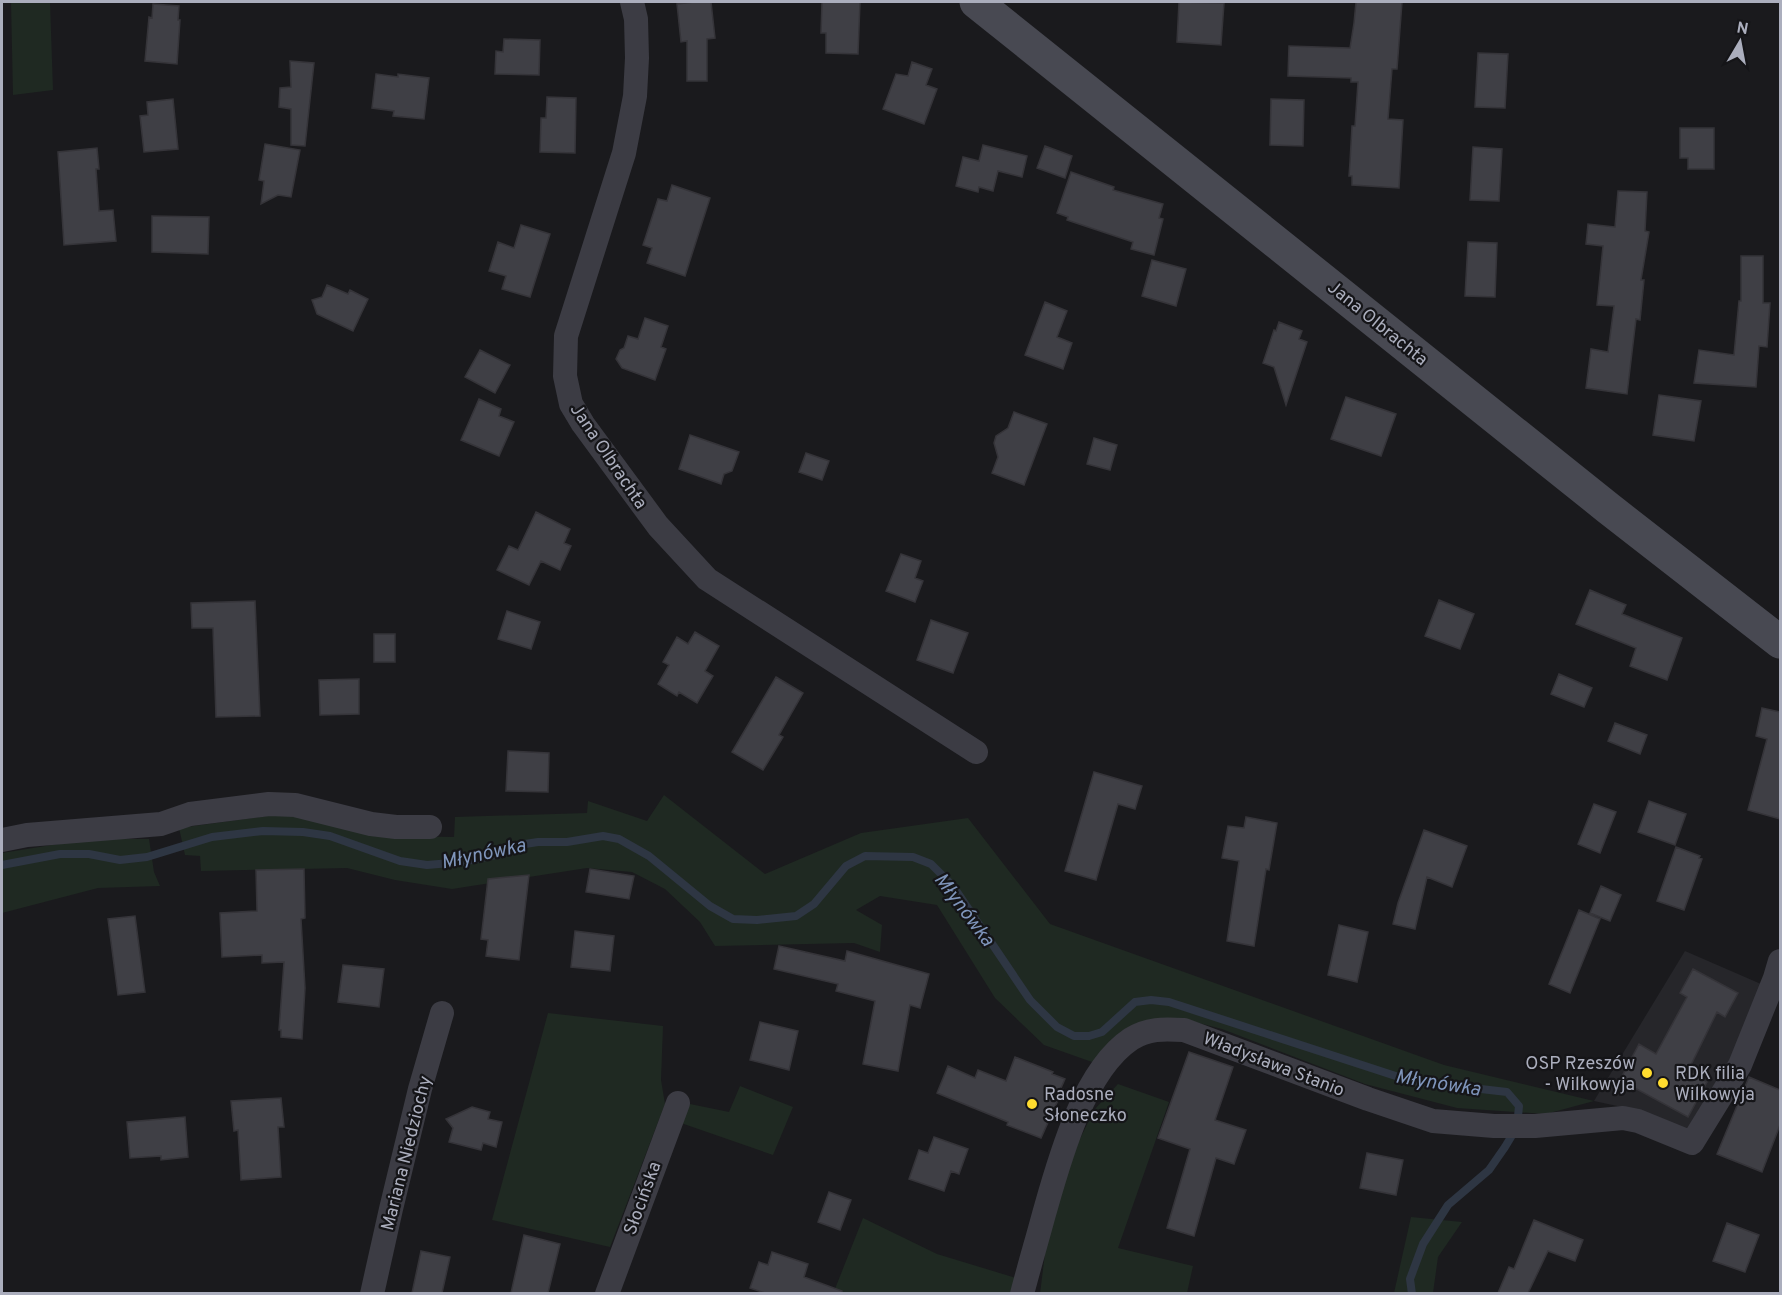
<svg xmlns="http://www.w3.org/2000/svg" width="1782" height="1295" viewBox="0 0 1782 1295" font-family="Overpass,sans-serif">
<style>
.built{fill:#26262a}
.green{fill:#1f2922}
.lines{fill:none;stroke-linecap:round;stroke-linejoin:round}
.stream{stroke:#2e3643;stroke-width:8}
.building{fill:#3f3f45;stroke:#353439;stroke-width:1.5}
.street{stroke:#3c3c44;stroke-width:24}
.secondary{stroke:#484952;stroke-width:33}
.poi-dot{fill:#ffdc2f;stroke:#151518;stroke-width:2}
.labels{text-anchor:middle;stroke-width:4.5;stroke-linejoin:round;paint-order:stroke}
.street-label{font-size:18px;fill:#abaebd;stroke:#151518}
.poi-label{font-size:18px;fill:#abaebd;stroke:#151518;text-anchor:start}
.water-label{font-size:20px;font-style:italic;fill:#7f95bb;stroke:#151518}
</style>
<rect width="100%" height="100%" fill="#1a1a1d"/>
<path class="built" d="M 1685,951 L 1761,984 L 1728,1066 L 1688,1133 L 1645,1112 L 1594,1101 Z"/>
<path class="green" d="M 11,2 L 50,2 L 53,90 L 13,95 Z
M 664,795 L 765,874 L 861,833 L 968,818 L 1050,924 L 1444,1065 L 1594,1101 L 1546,1114 L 1457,1108 L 1365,1084 L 1222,1029 L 1191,1021 L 1092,1062 L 1044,1045 L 995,998 L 937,905 L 880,896 L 856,910 L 882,925 L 880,952 L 854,943 L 715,946 L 700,922 L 665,889 L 632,872 L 587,868 L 452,889 L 395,880 L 347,868 L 201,871 L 200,856 L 185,855 L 179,828 L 282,814 L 390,836 L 454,837 L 455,817 L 587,813 L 588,801 L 647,821 Z
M 89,839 L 149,839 L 154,872 L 160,886 L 98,888 L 2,913 L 2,853 Z
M 548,1013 L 663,1026 L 661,1080 L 665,1104 L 610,1247 L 492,1220 Z
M 1118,1084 L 1169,1102 L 1118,1248 L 1193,1266 L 1187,1293 L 1040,1294 L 1047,1237 L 1064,1172 L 1094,1110 Z
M 740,1086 L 793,1107 L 773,1155 L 681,1123 L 690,1104 L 729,1112 Z
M 1411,1217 L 1462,1222 L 1438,1257 L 1433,1293 L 1394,1293 Z
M 863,1218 L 937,1254 L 1016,1278 L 1011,1293 L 833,1294 Z"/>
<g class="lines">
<path class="stream" d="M 2,865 L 60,854 L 89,854 L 120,860 L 147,857 L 212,837 L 263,831 L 303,832 L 330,836 L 400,861 L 427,865 L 462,862 L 500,854 L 525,844 L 538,842 L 567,842 L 603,836 L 619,839 L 649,856 L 710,906 L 733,919 L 757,920 L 796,916 L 814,904 L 846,866 L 865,856 L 913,857 L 931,864 L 953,886 L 1030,1000 L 1057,1027 L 1074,1036 L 1089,1036 L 1102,1032 L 1135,1002 L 1151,1000 L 1169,1002 L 1411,1081 L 1507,1092 L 1519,1106 L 1517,1127 L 1505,1147 L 1489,1170 L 1448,1205 L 1423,1244 L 1410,1279 L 1412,1294"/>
</g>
<path class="building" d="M 694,2 L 711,2 L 715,38 L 707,39 L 707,81 L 687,81 L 687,41 L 681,42 L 677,4 Z
M 822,2 L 860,2 L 858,54 L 826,53 L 826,33 L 821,33 Z
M 1179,2 L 1224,3 L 1221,45 L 1177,42 Z
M 1356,2 L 1402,2 L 1397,69 L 1392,69 L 1388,119 L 1403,120 L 1399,188 L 1352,185 L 1352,176 L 1349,176 L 1350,162 L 1352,126 L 1355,126 L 1358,82 L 1351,82 L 1351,78 L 1288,76 L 1289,46 L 1350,48 L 1354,23 Z
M 153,4 L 179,6 L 178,20 L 180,20 L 177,64 L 145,61 L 149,17 L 152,18 Z
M 504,39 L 540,40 L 539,75 L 495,74 L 496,51 L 503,52 Z
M 1478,53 L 1508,54 L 1505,108 L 1475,107 Z
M 290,61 L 314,63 L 305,146 L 291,145 L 291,109 L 279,107 L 280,88 L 291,87 Z
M 912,62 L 932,69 L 926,85 L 937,89 L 924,124 L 883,109 L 896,74 L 908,76 Z
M 376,74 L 398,77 L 398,74 L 429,78 L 424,119 L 393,116 L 394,111 L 372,108 Z
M 547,97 L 576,98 L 575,153 L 540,152 L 541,118 L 546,118 Z
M 173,99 L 178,149 L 144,152 L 140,116 L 148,115 L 147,102 Z
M 1271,99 L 1304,100 L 1303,146 L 1270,145 Z
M 1680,128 L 1714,128 L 1714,169 L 1688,169 L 1688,158 L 1680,158 Z
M 265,144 L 300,150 L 291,197 L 278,195 L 261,204 L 264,181 L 259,180 Z
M 983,145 L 1027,156 L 1022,177 L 998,171 L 993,191 L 979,187 L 978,192 L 956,186 L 963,157 L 979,161 Z
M 1045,146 L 1072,156 L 1065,178 L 1037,168 Z
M 1473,147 L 1502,149 L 1499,201 L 1470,200 Z
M 97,148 L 99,169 L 96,169 L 99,211 L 113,210 L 116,241 L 64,245 L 58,152 Z
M 1071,172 L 1114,187 L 1113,190 L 1163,204 L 1159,218 L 1163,219 L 1154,255 L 1131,249 L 1133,242 L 1067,220 L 1068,217 L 1057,213 Z
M 672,185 L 710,198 L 685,276 L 647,263 L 652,248 L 643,245 L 658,199 L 667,201 Z
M 1618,191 L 1647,192 L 1645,231 L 1649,232 L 1641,280 L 1644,280 L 1640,320 L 1636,319 L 1627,394 L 1586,388 L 1591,349 L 1608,352 L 1614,306 L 1597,305 L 1603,246 L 1586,244 L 1588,224 L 1615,227 Z
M 152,216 L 209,217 L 208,254 L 152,252 Z
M 521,225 L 550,234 L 530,297 L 502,289 L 506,276 L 489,271 L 498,242 L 514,248 Z
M 1468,242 L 1497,243 L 1495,297 L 1465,296 Z
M 1741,256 L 1763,256 L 1763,303 L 1770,303 L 1767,347 L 1759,346 L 1756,387 L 1694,383 L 1699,350 L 1734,355 L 1739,301 L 1741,301 Z
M 1152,260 L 1186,269 L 1176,306 L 1142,296 Z
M 327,285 L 348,294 L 350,290 L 368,299 L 353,331 L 317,314 L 312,300 L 322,297 Z
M 1045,302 L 1067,311 L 1057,337 L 1072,343 L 1063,369 L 1025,355 Z
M 645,318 L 668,326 L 661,347 L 666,349 L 655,380 L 622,368 L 616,359 L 620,350 L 624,348 L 628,336 L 638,339 Z
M 1279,322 L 1302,331 L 1299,339 L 1307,342 L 1286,405 L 1274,367 L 1263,363 L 1274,330 L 1276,331 Z
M 480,350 L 510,365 L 495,393 L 465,377 Z
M 1659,395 L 1701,401 L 1694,441 L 1653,435 Z
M 1346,397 L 1396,414 L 1381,456 L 1331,439 Z
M 479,399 L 501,409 L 499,416 L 514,422 L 499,456 L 461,440 Z
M 1014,412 L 1047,424 L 1024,485 L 992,473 L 998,457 L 994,443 L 996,436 L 1008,428 Z
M 690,435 L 739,452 L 732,471 L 724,474 L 721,484 L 679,469 Z
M 1094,438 L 1117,445 L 1110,470 L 1087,464 Z
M 806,453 L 829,461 L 822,480 L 799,472 Z
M 536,512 L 570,529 L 564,543 L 571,546 L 560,570 L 541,561 L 529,585 L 497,570 L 509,546 L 518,550 Z
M 901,554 L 921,561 L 915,578 L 923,581 L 915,602 L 886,591 Z
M 1590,590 L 1626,605 L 1622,614 L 1682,638 L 1667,680 L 1630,666 L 1636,648 L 1576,624 Z
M 1439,600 L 1474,614 L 1460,649 L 1425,636 Z
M 255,601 L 260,716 L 216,717 L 213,628 L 192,628 L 191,603 Z
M 507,611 L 540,622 L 531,649 L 498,639 Z
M 931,620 L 968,633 L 953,673 L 917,660 Z
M 695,632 L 719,646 L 705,671 L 713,676 L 697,703 L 679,692 L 677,696 L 658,684 L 669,665 L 663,662 L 677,637 L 688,644 Z
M 374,634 L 395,634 L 395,662 L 374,662 Z
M 1559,674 L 1592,688 L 1584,707 L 1551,694 Z
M 776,677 L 803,693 L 779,735 L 783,737 L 763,770 L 732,752 Z
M 359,679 L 359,714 L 320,715 L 319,680 Z
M 1762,708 L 1780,712 L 1780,819 L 1748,810 L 1767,739 L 1756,736 Z
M 1615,723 L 1647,735 L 1640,754 L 1608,741 Z
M 508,751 L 549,753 L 548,792 L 506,791 Z
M 1094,772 L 1142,786 L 1135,809 L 1118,804 L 1096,880 L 1065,871 Z
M 1649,801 L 1686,814 L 1675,845 L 1638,832 Z
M 1594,804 L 1616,812 L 1600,853 L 1578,844 Z
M 1246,817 L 1277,823 L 1269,870 L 1266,869 L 1254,946 L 1227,941 L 1239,861 L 1222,858 L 1228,826 L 1244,828 Z
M 1424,830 L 1467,846 L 1452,887 L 1427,877 L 1415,929 L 1393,924 L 1398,903 Z
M 1676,847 L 1700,856 L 1699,858 L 1702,859 L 1684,910 L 1657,901 Z
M 304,869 L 305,918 L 301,919 L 305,988 L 302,1039 L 281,1037 L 281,1030 L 279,1030 L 284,962 L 262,963 L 262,955 L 222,957 L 220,913 L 257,911 L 256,870 Z
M 590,869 L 634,876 L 629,899 L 586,892 Z
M 529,875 L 519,960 L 486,956 L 488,940 L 481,939 L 488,879 Z
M 1601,886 L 1621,895 L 1610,921 L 1590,913 Z
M 1579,910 L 1600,919 L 1570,993 L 1549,984 Z
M 135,916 L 145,992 L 118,995 L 108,919 Z
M 1339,925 L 1368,932 L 1357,982 L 1328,975 Z
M 575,931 L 614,936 L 610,971 L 571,967 Z
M 779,946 L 845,961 L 847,951 L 929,974 L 920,1008 L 910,1005 L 898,1071 L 863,1064 L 875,1001 L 836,991 L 838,984 L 774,969 Z
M 343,965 L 384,969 L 379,1007 L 338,1002 Z
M 1693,969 L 1738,993 L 1725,1017 L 1717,1012 L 1688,1071 L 1707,1082 L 1688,1117 L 1620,1080 L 1639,1044 L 1656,1054 L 1687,997 L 1680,993 Z
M 760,1022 L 798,1031 L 789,1070 L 750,1060 Z
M 1189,1052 L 1233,1067 L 1215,1120 L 1246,1130 L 1234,1164 L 1216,1158 L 1194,1236 L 1167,1228 L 1190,1149 L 1158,1138 Z
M 1015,1057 L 1053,1072 L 1052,1074 L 1065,1079 L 1061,1088 L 1063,1089 L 1041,1138 L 1007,1125 L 1008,1122 L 937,1093 L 948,1066 L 975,1078 L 978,1070 L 1006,1081 Z
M 1749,1077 L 1780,1090 L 1780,1125 L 1762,1172 L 1717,1154 Z
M 281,1098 L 284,1127 L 278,1127 L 281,1177 L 241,1180 L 238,1130 L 234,1131 L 231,1101 Z
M 472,1107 L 490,1112 L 488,1119 L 502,1122 L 496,1147 L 483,1143 L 481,1150 L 449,1142 L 453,1128 L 446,1119 Z
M 185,1117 L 188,1157 L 161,1160 L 161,1156 L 130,1158 L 127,1122 Z
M 934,1137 L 968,1149 L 959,1174 L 951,1171 L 944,1191 L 909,1179 L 919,1150 L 928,1153 Z
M 1367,1153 L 1403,1160 L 1396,1195 L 1360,1188 Z
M 829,1192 L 851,1200 L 840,1230 L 818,1222 Z
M 1534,1220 L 1583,1240 L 1575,1261 L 1548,1251 L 1528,1293 L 1498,1293 L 1509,1267 L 1514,1269 Z
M 1727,1223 L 1759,1235 L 1745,1272 L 1713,1261 Z
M 524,1235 L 560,1244 L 548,1293 L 511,1293 Z
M 421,1251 L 450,1257 L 442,1293 L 412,1293 Z
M 772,1252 L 808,1264 L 804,1277 L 842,1291 L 842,1293 L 765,1293 L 750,1288 L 759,1262 L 768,1265 Z"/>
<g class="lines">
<path class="street" d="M 632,2 L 636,19 L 637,58 L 635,96 L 624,153 L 566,336 L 565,376 L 571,404 L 583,424 L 658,526 L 707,579 L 976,752
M 2,840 L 27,835 L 161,824 L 190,814 L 269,804 L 295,805 L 371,824 L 396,827 L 430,827
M 372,1294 L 391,1209 L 420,1089 L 442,1013
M 607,1294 L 678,1103
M 1022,1294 C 1029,1267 1037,1240 1044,1214 C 1059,1161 1083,1071 1131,1039 C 1148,1028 1164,1029 1184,1030 L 1368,1099 L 1433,1121 L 1494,1126 L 1535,1126 L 1623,1118 L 1638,1121 L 1692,1143 L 1740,1065 L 1775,978 L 1780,961"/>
<path class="secondary" d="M 976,2 L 1608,508 L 1780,642"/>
</g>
<g class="poi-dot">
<circle cx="1647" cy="1073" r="6"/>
<circle cx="1663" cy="1083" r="6"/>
<circle cx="1032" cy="1104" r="6"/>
</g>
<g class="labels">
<g class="street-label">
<text transform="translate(1378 323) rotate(39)" y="6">Jana Olbrachta</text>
<text transform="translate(609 456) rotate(56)" y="6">Jana Olbrachta</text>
<text transform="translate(1274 1064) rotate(21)" y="6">Władysława Stanio</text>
<text transform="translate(406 1153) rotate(-76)" y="6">Mariana Niedziochy</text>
<text transform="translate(642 1198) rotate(-70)" y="6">Słocińska</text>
</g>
<g class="poi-label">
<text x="1635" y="1069" text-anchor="end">OSP Rzeszów<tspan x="1635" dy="21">- Wilkowyja</tspan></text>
<text x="1675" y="1079">RDK filia<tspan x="1675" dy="21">Wilkowyja</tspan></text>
<text x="1044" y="1100">Radosne<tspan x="1044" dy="21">Słoneczko</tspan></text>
</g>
<g class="water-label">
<text transform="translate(483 853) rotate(-12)" y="7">Młynówka</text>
<text transform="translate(965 909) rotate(53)" y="7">Młynówka</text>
<text transform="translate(1438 1082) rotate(9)" y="7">Młynówka</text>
</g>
</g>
<rect width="1782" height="1295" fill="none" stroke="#abaebd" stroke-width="6"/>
<g transform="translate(1740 42) rotate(10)" stroke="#151518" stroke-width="4.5" paint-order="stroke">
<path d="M0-4.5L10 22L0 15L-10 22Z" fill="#abaebd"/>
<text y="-9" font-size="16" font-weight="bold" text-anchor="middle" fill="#abaebd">N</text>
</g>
</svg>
